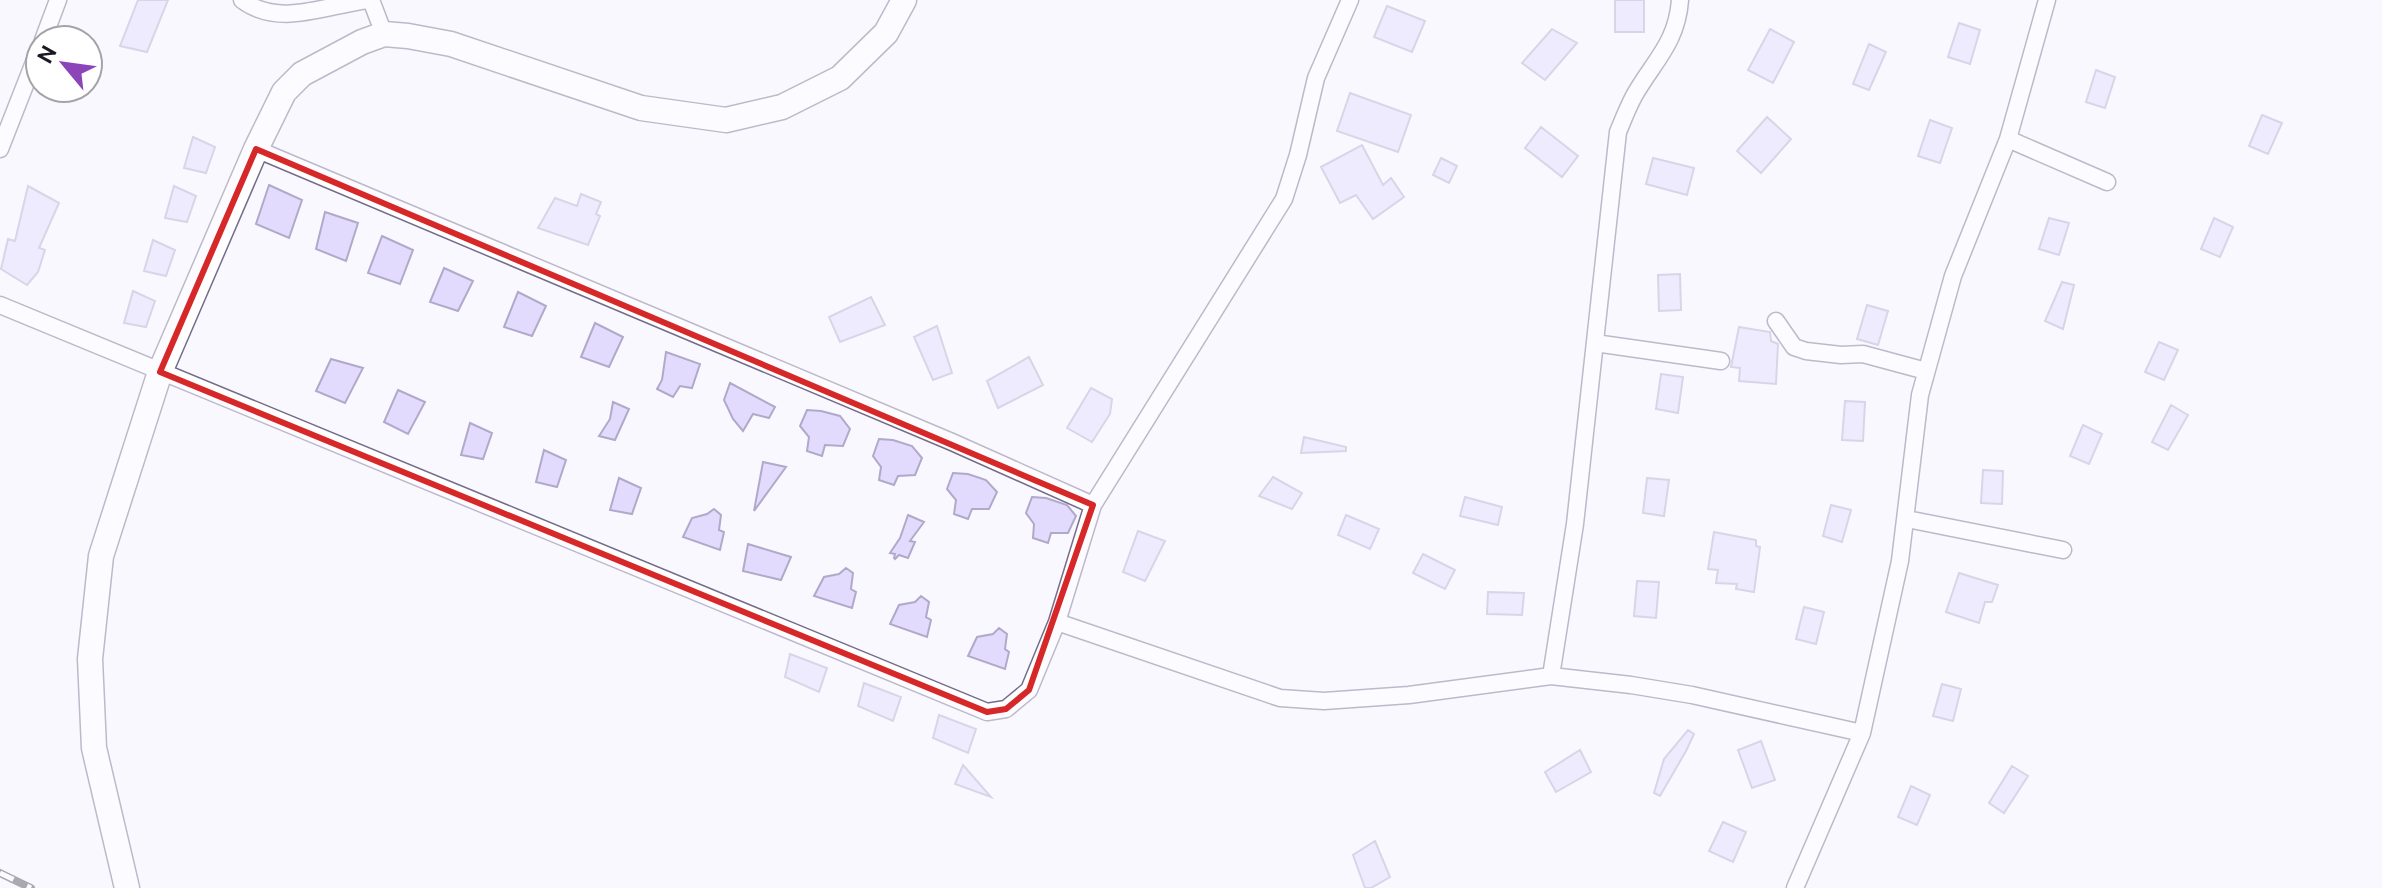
<svg xmlns="http://www.w3.org/2000/svg" width="2382" height="888" viewBox="0 0 2382 888" font-family="Ubuntu,sans-serif">
<style>
.building{fill:#e3dbfd;stroke:#b1a9c9;stroke-width:2}
.lines{fill:none;stroke-linecap:round;stroke-linejoin:round}
.street-casing{stroke:#746d8a;stroke-width:19}
.secondary-casing{stroke:#746d8a;stroke-width:27}
.street{stroke:#fff;stroke-width:16}
.secondary{stroke:#fff;stroke-width:24}
.rail-casing{stroke:#4b4852;stroke-width:8}
.rail{stroke:#fff;stroke-width:5;stroke-dasharray:15;stroke-linecap:butt}
.marked{fill:none;stroke:#d62828;stroke-width:6;stroke-linejoin:round}
</style>
<rect width="100%" height="100%" fill="#faf8ff"/>
<path class="building" d="M 138,0 L 168,0 L 147,52 L 120,46 Z
M 1615,0 L 1644,0 L 1644,32 L 1615,32 Z
M 1387,6 L 1425,21 L 1412,52 L 1374,37 Z
M 1959,23 L 1980,30 L 1970,64 L 1948,57 Z
M 1552,29 L 1577,43 L 1545,80 L 1522,63 Z
M 1770,29 L 1794,42 L 1773,83 L 1748,70 Z
M 1869,44 L 1886,52 L 1869,90 L 1853,84 Z
M 2096,70 L 2115,77 L 2105,108 L 2086,102 Z
M 1350,93 L 1411,115 L 1398,152 L 1337,131 Z
M 2262,115 L 2282,123 L 2268,154 L 2249,146 Z
M 1767,117 L 1791,139 L 1761,173 L 1737,151 Z
M 1930,120 L 1952,128 L 1940,163 L 1918,156 Z
M 1541,127 L 1578,156 L 1562,177 L 1525,148 Z
M 193,137 L 215,147 L 206,173 L 184,168 Z
M 1362,145 L 1383,185 L 1391,178 L 1404,197 L 1373,219 L 1356,195 L 1340,203 L 1321,167 Z
M 1441,158 L 1457,166 L 1449,183 L 1433,175 Z
M 1653,158 L 1694,168 L 1687,195 L 1646,184 Z
M 269,185 L 302,200 L 289,238 L 256,224 Z
M 28,186 L 59,203 L 39,248 L 45,250 L 38,272 L 27,285 L 1,269 L 8,239 L 15,241 Z
M 174,186 L 196,196 L 187,222 L 165,218 Z
M 581,194 L 601,202 L 596,214 L 600,216 L 588,245 L 538,228 L 555,198 L 577,206 Z
M 325,212 L 358,223 L 346,261 L 316,249 Z
M 2049,218 L 2069,223 L 2059,255 L 2039,249 Z
M 2214,218 L 2233,227 L 2220,257 L 2201,249 Z
M 382,236 L 413,250 L 400,284 L 368,273 Z
M 153,240 L 175,250 L 166,276 L 144,271 Z
M 444,268 L 473,281 L 458,311 L 430,302 Z
M 1680,274 L 1681,310 L 1659,311 L 1658,275 Z
M 2062,282 L 2074,285 L 2063,329 L 2045,321 Z
M 133,291 L 155,301 L 146,327 L 124,323 Z
M 518,292 L 546,306 L 532,336 L 504,327 Z
M 871,297 L 885,325 L 840,342 L 829,317 Z
M 1867,305 L 1888,311 L 1878,345 L 1857,339 Z
M 595,323 L 623,337 L 609,367 L 581,357 Z
M 937,326 L 952,373 L 933,380 L 914,337 Z
M 1739,327 L 1770,332 L 1771,341 L 1778,344 L 1776,384 L 1739,381 L 1740,368 L 1731,367 Z
M 2159,342 L 2178,350 L 2164,380 L 2145,372 Z
M 666,352 L 700,364 L 692,388 L 680,386 L 673,397 L 657,389 L 662,380 Z
M 1029,357 L 1043,385 L 998,408 L 987,381 Z
M 331,359 L 363,368 L 345,403 L 316,391 Z
M 1661,374 L 1683,377 L 1678,413 L 1656,409 Z
M 730,383 L 775,407 L 769,418 L 753,414 L 743,431 L 733,419 L 724,400 Z
M 1091,388 L 1112,399 L 1110,414 L 1092,442 L 1067,428 Z
M 398,390 L 425,402 L 408,434 L 384,422 Z
M 1845,401 L 1865,402 L 1863,441 L 1842,440 Z
M 613,402 L 629,409 L 615,440 L 599,436 L 610,419 Z
M 2171,405 L 2188,415 L 2168,450 L 2152,442 Z
M 807,410 L 821,411 L 840,416 L 850,429 L 843,446 L 825,445 L 822,456 L 807,451 L 809,437 L 800,426 Z
M 470,423 L 492,433 L 483,459 L 461,455 Z
M 2083,425 L 2102,434 L 2089,464 L 2070,456 Z
M 1304,437 L 1346,447 L 1346,451 L 1301,453 Z
M 879,439 L 893,440 L 912,446 L 922,458 L 915,475 L 898,476 L 894,485 L 879,480 L 881,467 L 873,456 Z
M 544,450 L 566,460 L 557,487 L 536,482 Z
M 763,462 L 786,467 L 754,511 Z
M 1983,470 L 2003,471 L 2002,504 L 1981,503 Z
M 953,473 L 968,474 L 986,480 L 997,492 L 989,509 L 972,509 L 968,519 L 954,514 L 956,500 L 947,489 Z
M 1273,477 L 1302,493 L 1292,509 L 1259,496 Z
M 619,478 L 641,488 L 632,514 L 610,510 Z
M 1647,478 L 1669,480 L 1664,516 L 1643,513 Z
M 1032,497 L 1046,498 L 1067,505 L 1076,516 L 1068,533 L 1051,533 L 1048,543 L 1033,538 L 1034,524 L 1026,513 Z
M 1465,497 L 1502,507 L 1498,525 L 1460,516 Z
M 1831,505 L 1851,510 L 1842,542 L 1823,536 Z
M 714,509 L 721,515 L 719,530 L 724,532 L 720,550 L 683,537 L 692,518 L 707,514 Z
M 908,515 L 924,522 L 910,541 L 915,542 L 908,558 L 899,555 L 895,559 L 894,558 L 895,554 L 890,553 L 900,538 Z
M 1346,515 L 1379,529 L 1370,549 L 1338,535 Z
M 1138,531 L 1165,541 L 1145,581 L 1123,572 Z
M 1714,532 L 1756,540 L 1756,546 L 1760,547 L 1754,592 L 1736,589 L 1737,584 L 1716,583 L 1718,570 L 1708,569 Z
M 748,544 L 791,557 L 781,580 L 743,571 Z
M 1423,554 L 1455,570 L 1445,589 L 1413,573 Z
M 846,568 L 853,573 L 851,589 L 856,592 L 852,608 L 814,596 L 824,577 L 839,574 Z
M 1959,573 L 1998,585 L 1992,602 L 1985,602 L 1979,623 L 1946,612 Z
M 1637,581 L 1659,582 L 1656,618 L 1634,616 Z
M 1488,592 L 1524,593 L 1522,615 L 1487,614 Z
M 921,596 L 929,602 L 926,617 L 931,620 L 927,637 L 890,624 L 899,605 L 915,602 Z
M 1804,607 L 1824,612 L 1816,644 L 1796,639 Z
M 999,628 L 1007,634 L 1005,649 L 1009,652 L 1005,669 L 968,656 L 977,637 L 993,634 Z
M 790,654 L 827,668 L 819,692 L 785,677 Z
M 864,683 L 901,697 L 893,721 L 858,706 Z
M 1942,684 L 1961,689 L 1953,721 L 1933,716 Z
M 939,715 L 976,729 L 968,753 L 933,738 Z
M 1688,730 L 1694,734 L 1686,751 L 1660,796 L 1654,793 L 1664,759 Z
M 1761,741 L 1775,780 L 1752,788 L 1738,750 Z
M 1580,750 L 1591,772 L 1556,792 L 1545,772 Z
M 963,765 L 991,797 L 955,784 Z
M 2012,766 L 2028,776 L 2004,813 L 1989,803 Z
M 1911,786 L 1930,795 L 1917,825 L 1898,817 Z
M 1723,822 L 1746,832 L 1733,862 L 1709,851 Z
M 1375,841 L 1390,877 L 1371,888 L 1365,888 L 1353,855 Z"/>
<g class="lines">
<g class="street-casing">
<path id="street" d="M 242,0 C 279,28 326,5 368,0
M 371,0 L 384,34
M 43,40 L 58,0
M 2008,139 L 2107,182
M 0,149 L 40,47
M 0,305 L 987,712 L 1006,709 L 1029,690 L 1057,622 L 1093,505 L 952,442 L 256,149
M 1776,321 L 1794,347 L 1806,351 L 1841,355 L 1863,354 L 1926,371
M 1595,343 L 1721,361
M 1093,505 L 1284,199 L 1298,155 L 1316,78 L 1350,0
M 1907,519 L 2063,550
M 1057,622 L 1280,698 L 1324,701 L 1409,695 L 1551,676 L 1631,685 L 1692,695 L 1862,733
M 1551,676 L 1575,524 L 1618,132 C 1623,120 1628,107 1634,96 C 1653,62 1677,43 1680,0
M 1795,888 L 1862,733 L 1900,561 L 1920,395 L 1953,276 L 2008,139 L 2047,0"/>
</g>
<g class="secondary-casing">
<path id="secondary" d="M 127,888 L 94,748 L 90,659 L 101,556 L 160,372 L 256,149 L 284,92 L 302,74 L 362,42 L 384,34 L 408,36 L 451,44 L 641,108 L 726,120 L 782,107 L 840,78 L 886,33 L 904,0"/>
</g>
<use href="#street" class="street"/>
<use href="#secondary" class="secondary"/>
<g class="rail-casing">
<path id="rail" d="M 0,873 L 31,888"/>
</g>
<use href="#rail" class="rail"/>
</g>
<path d="M0 0H2382V888H0ZM 256,149 L 1093,505 L 1029,690 L 1006,709 L 987,712 L 160,372 Z" fill="#faf8ff" fill-opacity=".55" fill-rule="evenodd"/>
<path class="marked" d="M 256,149 L 1093,505 L 1029,690 L 1006,709 L 987,712 L 160,372 Z"/>
<g transform="translate(64 64) rotate(299)"><circle r="38" fill="#ffffff" stroke="#a4a3a7" stroke-width="2"/>
<path d="M0-6L14 30L0 20L-14 30Z" fill="#8c45b8"/>
<text y="-12" font-size="22" font-weight="bold" text-anchor="middle" fill="#1b1823">N</text>
</g>
</svg>
